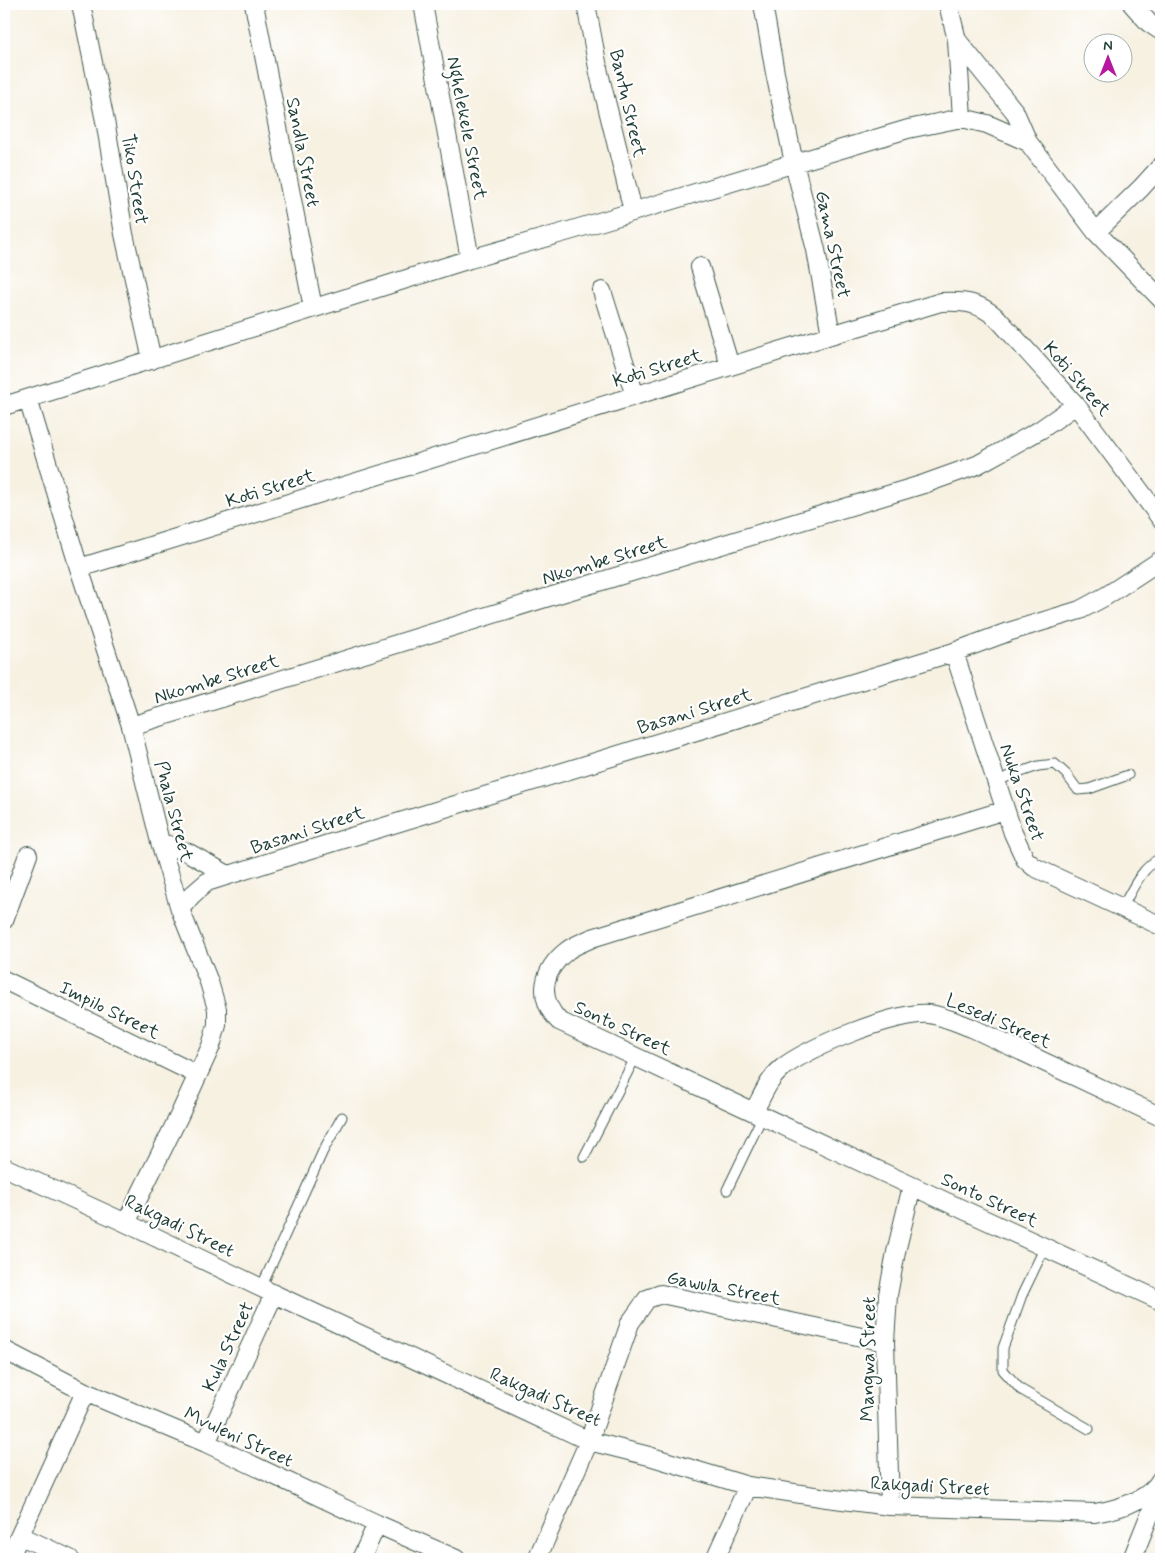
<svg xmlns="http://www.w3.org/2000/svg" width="1165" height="1563" viewBox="0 0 1165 1563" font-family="Mynerve,sans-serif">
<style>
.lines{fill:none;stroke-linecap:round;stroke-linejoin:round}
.service-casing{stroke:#3f584e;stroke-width:11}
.minor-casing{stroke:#3f584e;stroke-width:20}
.service{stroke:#fff;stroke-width:9}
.minor{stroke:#fff;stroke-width:18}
.labels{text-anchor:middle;stroke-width:4.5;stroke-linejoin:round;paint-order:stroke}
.street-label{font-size:19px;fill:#1f3d34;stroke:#fff}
</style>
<rect width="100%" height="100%" fill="#fff"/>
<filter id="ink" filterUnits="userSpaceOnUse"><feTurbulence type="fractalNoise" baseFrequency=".02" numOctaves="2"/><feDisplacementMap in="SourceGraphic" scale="10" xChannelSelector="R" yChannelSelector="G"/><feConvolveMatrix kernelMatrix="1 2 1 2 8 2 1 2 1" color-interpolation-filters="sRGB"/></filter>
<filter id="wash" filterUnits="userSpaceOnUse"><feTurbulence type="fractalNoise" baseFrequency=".0096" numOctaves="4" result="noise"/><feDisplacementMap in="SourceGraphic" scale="20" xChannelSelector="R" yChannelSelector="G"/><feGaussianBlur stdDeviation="1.12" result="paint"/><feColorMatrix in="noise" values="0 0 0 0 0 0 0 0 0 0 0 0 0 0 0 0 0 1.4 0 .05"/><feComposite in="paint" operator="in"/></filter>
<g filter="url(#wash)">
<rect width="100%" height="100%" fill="#f7f1e2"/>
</g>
<g filter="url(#ink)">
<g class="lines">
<g class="service-casing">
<path id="service" d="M 996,781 L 1038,766 L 1055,764 L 1066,774 L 1078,790 L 1089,789 L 1128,775
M 1122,908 C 1132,890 1142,866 1161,858
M 584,1157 L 636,1056
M 727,1190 L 763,1115
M 1045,1247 L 1022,1295 L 1003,1348 L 1003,1370 L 1020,1389 L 1089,1429
M 261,1288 L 323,1151 L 342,1117"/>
</g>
<g class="minor-casing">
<path id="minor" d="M 81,4 L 106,126 L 124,234 L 152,360
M 254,4 L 313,308
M 423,4 L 470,259
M 586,4 L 599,73 L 633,211
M 763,4 L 775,73 L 794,163 L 816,250 L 831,335
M 948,4 L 957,40 L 962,118
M 1132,4 L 1149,23 L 1161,31
M 957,40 L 1015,112 L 1028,142
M 1096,232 L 1141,188 L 1161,166
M 700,267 L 730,366
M 602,291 L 635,396
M 28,399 L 79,568 L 131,726 L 160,842 L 180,909 L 209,982 L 217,1009 L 217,1025 L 211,1046 L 179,1116 L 126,1223
M 4,406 L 470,259 L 569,231 L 908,129 L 962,118 L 987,124 L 1028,142 L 1096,232 L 1161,299
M 79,568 L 831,335 L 941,302 C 965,301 979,302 998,319 L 1076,405 L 1161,519
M 954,652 L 1013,833 L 1025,859 L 1034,867 L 1161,926
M 131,726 L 552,596 L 924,484 L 977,465 L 1040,430 L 1076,405
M 1005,810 L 592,938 C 584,942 575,945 568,950 C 543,969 536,997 559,1021 L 912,1186 L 1161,1301
M 160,842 L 189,853 L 228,875
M 180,909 L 192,895 L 207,882 L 302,852 L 954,652 L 1008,632 L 1080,610 L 1106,596 L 1161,560
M 4,920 L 28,855
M 4,980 L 198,1075
M 754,1111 C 762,1097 768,1080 781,1069 C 805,1048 897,1011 929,1014 C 944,1016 958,1023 972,1028 L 1161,1117
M 4,1167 L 126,1223 L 274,1294 L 589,1441 L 649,1456 L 748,1486 L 827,1498 L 890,1506 L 1095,1513 C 1118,1509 1149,1501 1161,1479
M 4,1350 L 85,1392 L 206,1443 L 377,1524 L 456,1559
M 206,1443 L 274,1294
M 890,1506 L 885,1342 L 888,1295 L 896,1252 L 912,1186
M 21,1536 L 70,1559
M 9,1559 L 85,1392
M 361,1559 L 377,1524
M 537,1559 L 589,1441 L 630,1323 L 647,1299 L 661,1294 L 885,1342
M 715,1559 L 748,1486
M 1132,1559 L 1152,1509 L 1156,1487"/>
</g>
<use href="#service" class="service"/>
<use href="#minor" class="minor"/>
</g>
</g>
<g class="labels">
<g class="street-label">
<text transform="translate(629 103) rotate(77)" y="7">Bantu Street</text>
<text transform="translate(468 128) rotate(79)" y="7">Nghelekele Street</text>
<text transform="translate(304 152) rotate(79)" y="7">Sandla Street</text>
<text transform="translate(136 179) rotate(81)" y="7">Tiko Street</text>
<text transform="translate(834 244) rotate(78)" y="7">Gama Street</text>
<text transform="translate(657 367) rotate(-17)" y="7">Koti Street</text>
<text transform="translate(1078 378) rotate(49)" y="7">Koti Street</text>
<text transform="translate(270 487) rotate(-17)" y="7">Koti Street</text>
<text transform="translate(604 559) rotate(-17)" y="7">Nkombe Street</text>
<text transform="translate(216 678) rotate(-17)" y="7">Nkombe Street</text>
<text transform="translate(694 710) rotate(-17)" y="7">Basani Street</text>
<text transform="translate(1023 792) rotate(71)" y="7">Nuka Street</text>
<text transform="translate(175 811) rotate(75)" y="7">Phala Street</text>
<text transform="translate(307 829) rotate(-18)" y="7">Basani Street</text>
<text transform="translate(110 1009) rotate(26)" y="7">Impilo Street</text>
<text transform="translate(999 1020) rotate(23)" y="7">Lesedi Street</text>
<text transform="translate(623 1027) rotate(25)" y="7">Sonto Street</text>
<text transform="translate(990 1199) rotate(25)" y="7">Sonto Street</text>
<text transform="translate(180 1225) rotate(26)" y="7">Rakgadi Street</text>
<text transform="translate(724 1287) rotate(11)" y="7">Gawula Street</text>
<text transform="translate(227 1346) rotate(-65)" y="7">Kula Street</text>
<text transform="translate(867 1359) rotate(-89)" y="7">Mangwa Street</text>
<text transform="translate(546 1396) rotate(24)" y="7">Rakgadi Street</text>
<text transform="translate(239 1436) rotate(25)" y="7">Mvuleni Street</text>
<text transform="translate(930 1485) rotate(3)" y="7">Rakgadi Street</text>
</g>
</g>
<rect width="1165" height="1563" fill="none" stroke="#fff" stroke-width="20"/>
<g transform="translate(1108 58)"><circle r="24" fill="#ffffff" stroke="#a5b1ae"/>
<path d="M0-4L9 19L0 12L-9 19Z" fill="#b5179e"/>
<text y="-8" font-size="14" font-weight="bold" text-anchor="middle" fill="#1f3d34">N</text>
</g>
</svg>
